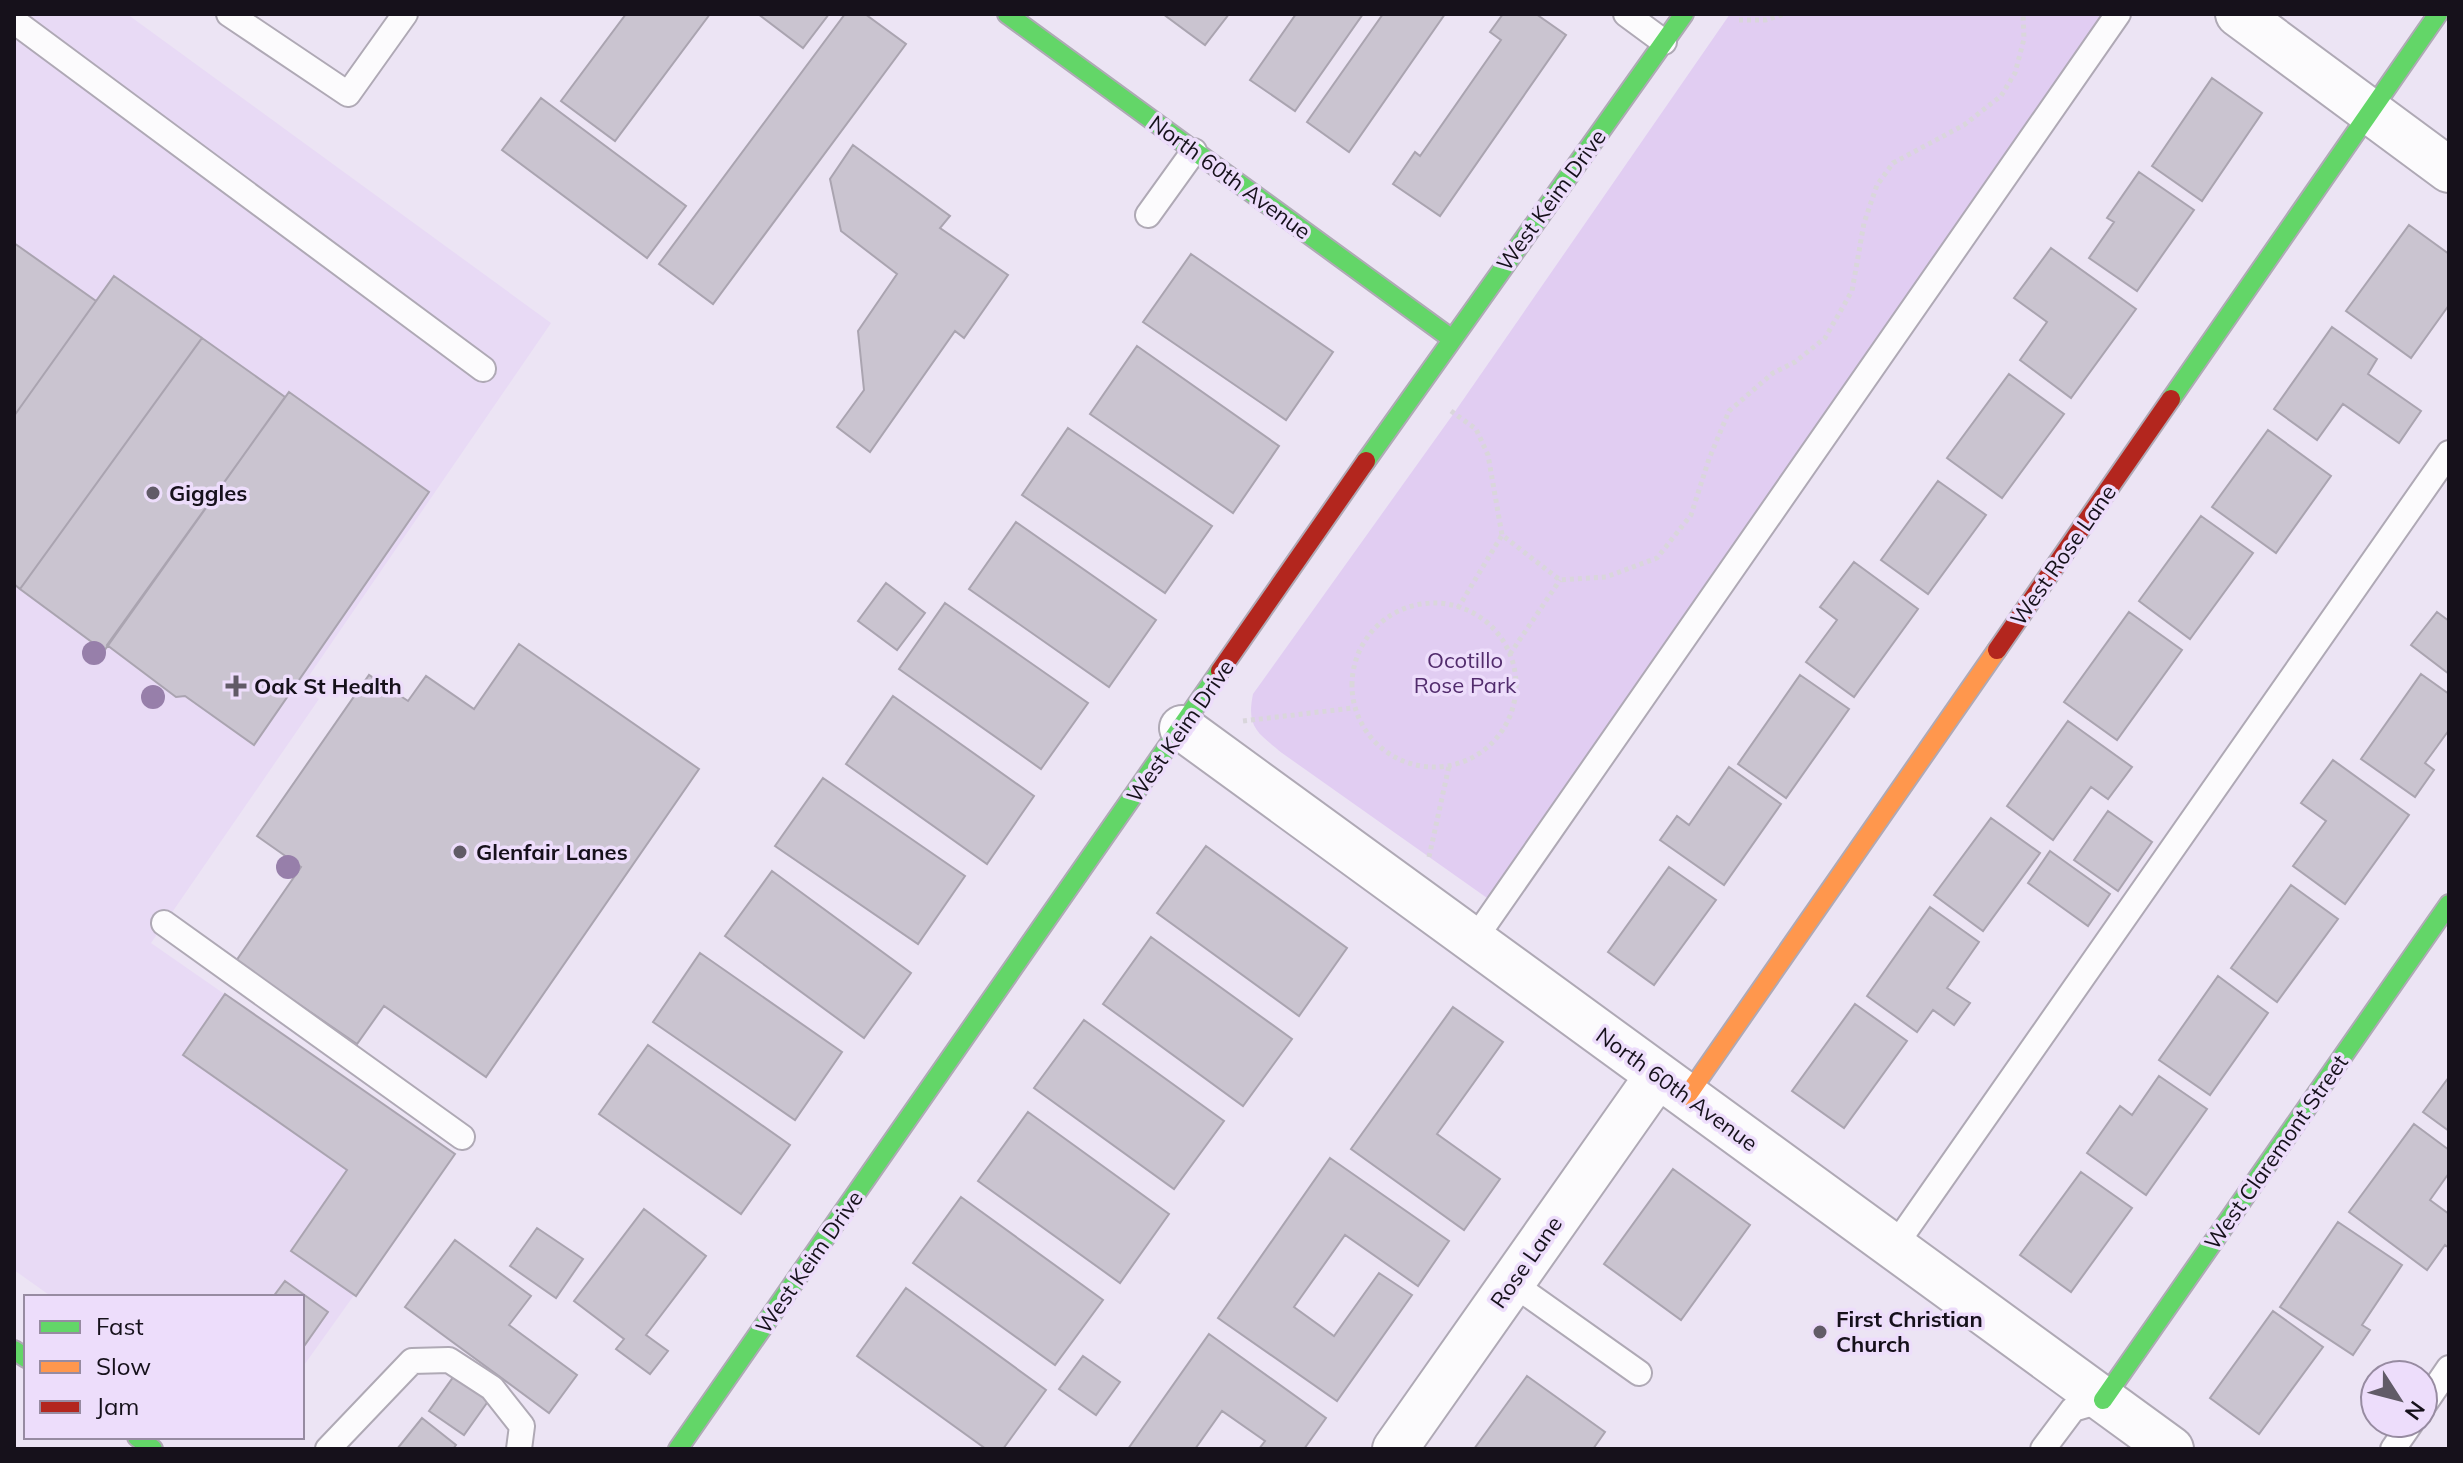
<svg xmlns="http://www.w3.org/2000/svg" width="2463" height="1463" viewBox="0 0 2463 1463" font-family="Mulish,sans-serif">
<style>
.built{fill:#e8daf5}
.green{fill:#e1cdf2}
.building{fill:#cac4d0;stroke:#aaa4b0;stroke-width:2}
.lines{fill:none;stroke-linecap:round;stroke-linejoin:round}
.lane-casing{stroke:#afa9b5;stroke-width:28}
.street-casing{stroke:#afa9b5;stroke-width:48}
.fast-casing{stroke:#afa9b5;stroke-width:22}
.slow-casing{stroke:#afa9b5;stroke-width:22}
.jam-casing{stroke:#afa9b5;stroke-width:22}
.path{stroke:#d9d6db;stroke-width:5;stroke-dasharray:4 4;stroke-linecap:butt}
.lane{stroke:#fcfbfd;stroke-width:24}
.street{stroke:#fcfbfd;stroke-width:44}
.fast{stroke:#63d668;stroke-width:18}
.slow{stroke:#ff974d;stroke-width:18}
.jam{stroke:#b3261e;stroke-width:18}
.tree{fill:#977faa}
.poi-dot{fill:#615b67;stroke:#edddfb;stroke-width:3}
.labels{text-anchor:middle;stroke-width:7;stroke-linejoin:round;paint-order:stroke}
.street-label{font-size:22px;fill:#16111b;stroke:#edddfb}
.poi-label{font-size:22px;font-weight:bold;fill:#16111b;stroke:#edddfb;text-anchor:start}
.park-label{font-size:22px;fill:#522c6d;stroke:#edddfb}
</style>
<rect width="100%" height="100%" fill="#ece4f4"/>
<path class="built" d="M 14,14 L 127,14 L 551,323 L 302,686 L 319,699 L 151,943 L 455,1154 L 302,1368 L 302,1297 L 52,1297 L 14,1270 Z"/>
<path class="green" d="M 1730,14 L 2118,14 L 1497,905 L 1282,753 C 1258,733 1246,728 1253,694 L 1454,413 Z"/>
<path class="building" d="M 626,14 L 710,14 L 615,141 L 561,101 Z
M 758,14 L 829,14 L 803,48 Z
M 845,14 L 865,14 L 906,44 L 713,304 L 659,264 Z
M 1163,14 L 1229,14 L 1205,45 Z
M 1296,14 L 1363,14 L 1295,111 L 1250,80 Z
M 1383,14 L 1445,14 L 1349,152 L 1307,122 Z
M 1503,14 L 1536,14 L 1566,35 L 1440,216 L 1393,184 L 1415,152 L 1420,156 L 1501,40 L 1490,32 Z
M 2212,78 L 2262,113 L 2202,201 L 2152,166 Z
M 541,98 L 686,206 L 647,258 L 502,150 Z
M 853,145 L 950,216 L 940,228 L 1008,275 L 964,338 L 955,331 L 870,452 L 837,427 L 864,390 L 858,331 L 897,274 L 841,231 L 830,179 Z
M 2139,172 L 2194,210 L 2137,291 L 2089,258 L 2114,222 L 2107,218 Z
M 2409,225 L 2449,254 L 2449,305 L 2411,358 L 2346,311 Z
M 14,243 L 96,301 L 14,416 Z
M 2051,248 L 2136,309 L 2071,398 L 2020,360 L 2047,322 L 2014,298 Z
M 1191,254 L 1333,352 L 1286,420 L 1143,322 Z
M 114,276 L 202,338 L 20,589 L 14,584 L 14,416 Z
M 2332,327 L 2377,359 L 2368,374 L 2421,411 L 2399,443 L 2343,404 L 2317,440 L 2274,409 Z
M 202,338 L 285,397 L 104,651 L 20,589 Z
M 1137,346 L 1279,446 L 1233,513 L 1090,414 Z
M 2009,374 L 2064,414 L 2002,498 L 1947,458 Z
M 289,392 L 429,492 L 254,745 L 185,696 L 176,697 L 107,645 Z
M 1068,428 L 1212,526 L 1165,593 L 1022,495 Z
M 2268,430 L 2331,476 L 2276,553 L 2212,507 Z
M 1938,481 L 1986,515 L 1928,594 L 1881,560 Z
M 2201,516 L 2253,553 L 2190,639 L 2139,601 Z
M 1016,522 L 1156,620 L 1109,687 L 969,589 Z
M 1854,562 L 1918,609 L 1854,697 L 1806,662 L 1837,620 L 1820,607 Z
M 886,583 L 925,613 L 897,650 L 858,621 Z
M 945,603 L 1088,703 L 1041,769 L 899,669 Z
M 2129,612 L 2182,650 L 2117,740 L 2064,702 Z
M 2437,612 L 2449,621 L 2449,674 L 2411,645 Z
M 519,644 L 699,769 L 486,1077 L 384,1006 L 357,1044 L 236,961 L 301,867 L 257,836 L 369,675 L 408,701 L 426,676 L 474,709 Z
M 2421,674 L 2449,694 L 2449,730 L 2425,763 L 2434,770 L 2415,797 L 2361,759 Z
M 1800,675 L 1849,709 L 1786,798 L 1738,764 Z
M 893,696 L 1034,796 L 987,864 L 846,764 Z
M 2068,721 L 2132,767 L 2108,799 L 2091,787 L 2053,840 L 2007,806 Z
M 2333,760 L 2409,815 L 2345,904 L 2293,866 L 2326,821 L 2301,803 Z
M 1729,767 L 1781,804 L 1724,885 L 1660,840 L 1677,816 L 1689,825 Z
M 823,778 L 965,876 L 918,944 L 775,846 Z
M 2108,811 L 2152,842 L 2118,891 L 2074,860 Z
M 1991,818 L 2040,853 L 1983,931 L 1934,895 Z
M 1206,846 L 1347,948 L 1299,1016 L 1157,913 Z
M 2050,851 L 2110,894 L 2088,926 L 2028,883 Z
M 1669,867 L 1716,900 L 1654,985 L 1608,952 Z
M 772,871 L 911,973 L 864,1038 L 725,936 Z
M 2291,885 L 2338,919 L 2277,1002 L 2231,968 Z
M 1930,907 L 1979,942 L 1947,988 L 1970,1003 L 1954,1025 L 1933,1010 L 1917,1032 L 1867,996 Z
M 1151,937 L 1292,1039 L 1243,1106 L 1103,1004 Z
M 700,953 L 842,1052 L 795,1120 L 653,1022 Z
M 2218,976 L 2268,1013 L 2210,1095 L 2159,1060 Z
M 225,994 L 455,1154 L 356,1296 L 291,1251 L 347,1170 L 183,1055 Z
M 1855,1004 L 1907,1041 L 1844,1128 L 1792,1091 Z
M 1453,1007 L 1503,1042 L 1437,1134 L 1500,1179 L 1464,1230 L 1351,1149 Z
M 1084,1020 L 1224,1121 L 1174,1189 L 1034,1088 Z
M 648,1045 L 790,1145 L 741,1214 L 599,1114 Z
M 2159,1076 L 2207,1109 L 2146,1195 L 2087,1153 L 2120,1106 L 2132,1115 Z
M 2449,1077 L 2449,1131 L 2423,1112 Z
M 1028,1112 L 1169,1214 L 1120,1283 L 978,1181 Z
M 2414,1124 L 2449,1150 L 2449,1173 L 2430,1200 L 2449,1214 L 2449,1248 L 2445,1245 L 2427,1270 L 2349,1212 Z
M 1330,1158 L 1449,1241 L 1418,1286 L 1345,1235 L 1294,1307 L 1334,1336 L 1379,1273 L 1412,1295 L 1337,1401 L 1218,1318 Z
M 1673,1169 L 1750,1225 L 1681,1320 L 1604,1264 Z
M 2081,1172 L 2132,1208 L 2071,1292 L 2020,1255 Z
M 961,1197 L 1103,1300 L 1055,1365 L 913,1263 Z
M 644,1209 L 706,1256 L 646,1335 L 668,1351 L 650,1374 L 616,1349 L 624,1339 L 574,1301 Z
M 2338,1222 L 2402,1265 L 2362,1325 L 2370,1330 L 2353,1355 L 2280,1307 Z
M 537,1228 L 583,1259 L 556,1298 L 510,1266 Z
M 455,1240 L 531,1296 L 509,1325 L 577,1375 L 549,1413 L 405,1307 Z
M 285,1281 L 328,1312 L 302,1349 L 302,1297 L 273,1297 Z
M 906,1288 L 1046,1390 L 1003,1449 L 986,1449 L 857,1356 Z
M 2273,1311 L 2323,1347 L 2259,1434 L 2210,1398 Z
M 1209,1334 L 1326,1418 L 1304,1449 L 1259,1449 L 1265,1441 L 1222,1411 L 1195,1449 L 1128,1449 Z
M 1083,1356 L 1120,1382 L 1096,1415 L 1059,1389 Z
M 454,1376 L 489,1400 L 464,1435 L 429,1411 Z
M 1527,1376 L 1605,1432 L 1593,1449 L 1474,1449 Z
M 422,1418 L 456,1445 L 453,1449 L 397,1449 Z"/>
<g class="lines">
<g class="lane-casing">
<path id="lane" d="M 229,14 L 348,94 L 405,14
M 1626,14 L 1664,42
M 14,21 L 483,369
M 1148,215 L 1194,151
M 164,923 L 462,1137
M 1474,940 L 2118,14
M 1894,1247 L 2449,453
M 1512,1283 L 1639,1373
M 2423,1406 L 2449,1368
M 328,1449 L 412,1361 L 449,1360 L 492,1388 L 522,1426 L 519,1449
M 2043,1449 L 2073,1409 L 2103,1400
M 2393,1449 L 2411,1423"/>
</g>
<g class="street-casing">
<path id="street" d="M 2238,14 L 2449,170
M 1182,728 L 2171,1449
M 1395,1449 L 1658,1075"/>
</g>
<g class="fast-casing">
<path id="fast" d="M 1007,14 L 1452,339
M 2171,399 L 2438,14
M 1366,461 L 1684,14
M 14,1350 L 26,1358
M 2103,1400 L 2449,904
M 137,1437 L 153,1449
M 678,1449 L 1220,671"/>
</g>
<g class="slow-casing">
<path id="slow" d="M 1687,1096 L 1997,650"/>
</g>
<g class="jam-casing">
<path id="jam" d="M 1997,650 L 2171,399
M 1220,671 L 1366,461"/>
</g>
<path class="path" d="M 1739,20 L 1766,20 L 1784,14
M 1451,411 L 1476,429 L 1488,455 L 1502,535 L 1560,580 L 1606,577 L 1657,558 L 1691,515 L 1709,459 L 1729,411 L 1773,373 L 1795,362 L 1825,338 L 1852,291 L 1864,223 L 1877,185 L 1893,163 L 1964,125 L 2001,96 L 2015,73 L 2024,39 L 2023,14
M1352 685a82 82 0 1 1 164 0a82 82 0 1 1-164 0Z
M 1458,608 L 1502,535
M 1510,654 L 1560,580
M 1243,721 L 1353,708
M 1429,857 L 1449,766"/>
<use href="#lane" class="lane"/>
<use href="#street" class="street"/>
<use href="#fast" class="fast"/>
<use href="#slow" class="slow"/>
<use href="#jam" class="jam"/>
</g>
<g class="tree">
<circle cx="94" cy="653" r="12"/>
<circle cx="153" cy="697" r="12"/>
<circle cx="288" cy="867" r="12"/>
</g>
<g class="poi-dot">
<circle cx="153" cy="493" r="8"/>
<path d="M232 674h8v8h8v8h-8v8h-8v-8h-8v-8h8z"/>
<circle cx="460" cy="852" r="8"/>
<circle cx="1820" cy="1332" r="8"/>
</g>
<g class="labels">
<g class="street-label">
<text transform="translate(1230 177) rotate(36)" y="8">North 60th Avenue</text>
<text transform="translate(1551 200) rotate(-54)" y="8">West Keim Drive</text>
<text transform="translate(2063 555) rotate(-55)" y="8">West Rose Lane</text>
<text transform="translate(1180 731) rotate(-55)" y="8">West Keim Drive</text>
<text transform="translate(1677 1089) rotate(36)" y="8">North 60th Avenue</text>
<text transform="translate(2276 1152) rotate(-55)" y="8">West Claremont Street</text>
<text transform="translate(809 1262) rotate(-55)" y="8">West Keim Drive</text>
<text transform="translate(1526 1262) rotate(-55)" y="8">Rose Lane</text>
</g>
<g class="poi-label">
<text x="169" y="501">Giggles</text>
<text x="254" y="694">Oak St Health</text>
<text x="476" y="860">Glenfair Lanes</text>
<text x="1836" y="1327">First Christian<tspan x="1836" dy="25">Church</tspan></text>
</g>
<g class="park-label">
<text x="1465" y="668">Ocotillo<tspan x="1465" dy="25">Rose Park</tspan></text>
</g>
</g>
<rect width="2463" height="1463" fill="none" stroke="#16111b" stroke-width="32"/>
<rect x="24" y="1295" width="280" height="144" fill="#edddfb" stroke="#978ba1" stroke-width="2"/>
<rect x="40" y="1321" width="40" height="12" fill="#63d668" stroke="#978ba1" stroke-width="2"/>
<text x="96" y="1335" font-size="24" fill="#16111b">Fast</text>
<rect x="40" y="1361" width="40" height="12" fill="#ff974d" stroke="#978ba1" stroke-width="2"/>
<text x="96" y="1375" font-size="24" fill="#16111b">Slow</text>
<rect x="40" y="1401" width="40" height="12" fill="#b3261e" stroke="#978ba1" stroke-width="2"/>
<text x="96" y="1415" font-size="24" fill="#16111b">Jam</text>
<g transform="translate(2399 1399) rotate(126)"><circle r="38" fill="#edddfb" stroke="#978ba1" stroke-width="2"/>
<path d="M0-6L14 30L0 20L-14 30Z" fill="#615b67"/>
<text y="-12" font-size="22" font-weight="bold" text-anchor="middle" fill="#16111b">N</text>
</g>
</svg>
